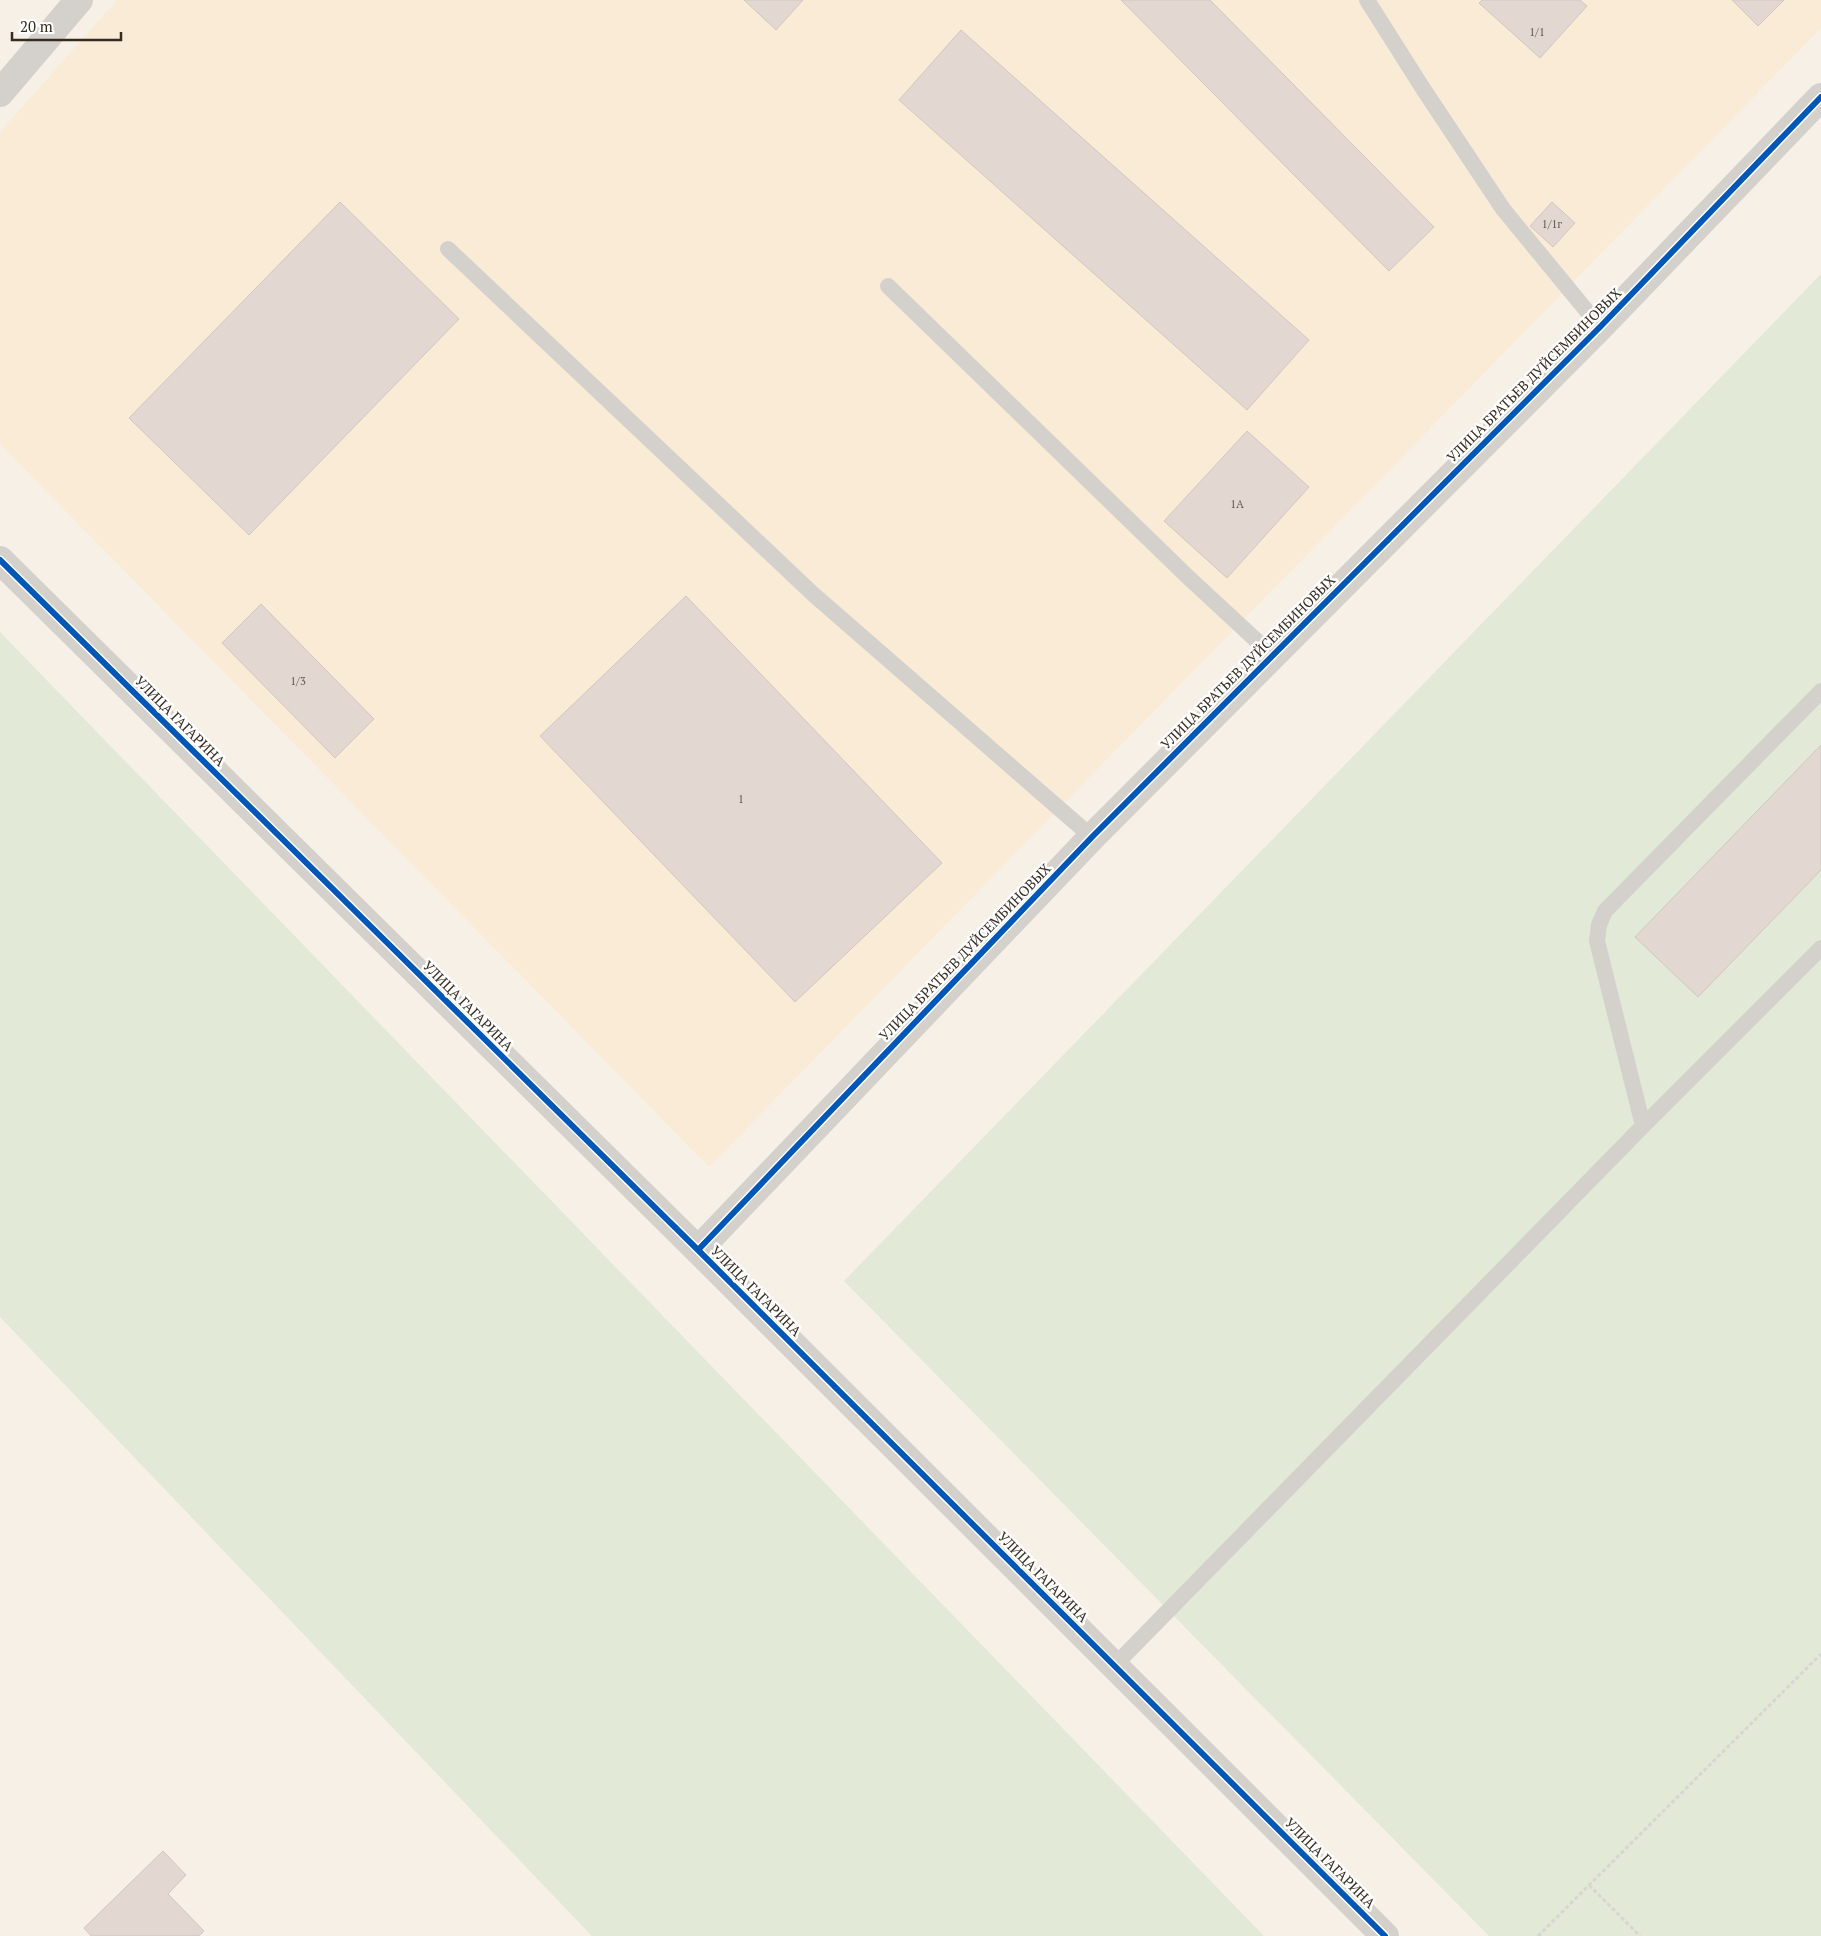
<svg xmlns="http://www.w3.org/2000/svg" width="1821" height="1936" viewBox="0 0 1821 1936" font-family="'PT Serif',serif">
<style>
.built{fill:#faebd7}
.green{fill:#e2e9d6}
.building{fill:#e2d8d1;stroke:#d0c7c0}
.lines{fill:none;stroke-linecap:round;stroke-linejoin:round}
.path{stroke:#d8d5d2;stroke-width:3;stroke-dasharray:4 2.5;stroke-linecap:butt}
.lane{stroke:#d4d1cd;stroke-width:16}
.secondary{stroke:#d4d1cd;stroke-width:28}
.cycleway-casing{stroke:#fff;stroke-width:9}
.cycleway{stroke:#0057b8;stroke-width:6}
.labels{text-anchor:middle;stroke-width:5;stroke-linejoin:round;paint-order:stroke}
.number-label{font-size:11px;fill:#60584d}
.street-label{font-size:14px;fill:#342c20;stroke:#fff}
</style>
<rect width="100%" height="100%" fill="#f7f0e6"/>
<path class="built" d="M 117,0 L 1821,0 L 1821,28 L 709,1167 L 0,444 L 0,132 Z"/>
<path class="green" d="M 1821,274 L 1821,1936 L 1489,1936 L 844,1281 Z
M 0,632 L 1264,1936 L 592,1936 L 0,1317 Z"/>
<path class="building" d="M 744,0 L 803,0 L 776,30 Z
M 1121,0 L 1210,0 L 1434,227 L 1389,271 Z
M 1482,0 L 1580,0 L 1587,6 L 1540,58 L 1479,3 Z
M 1732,0 L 1784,0 L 1758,26 Z
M 961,30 L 1309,340 L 1247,410 L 899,100 Z
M 340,202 L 459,319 L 249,535 L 129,418 Z
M 1552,202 L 1575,223 L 1553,247 L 1530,226 Z
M 1247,431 L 1309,487 L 1227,578 L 1164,521 Z
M 686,596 L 942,863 L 795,1002 L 540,736 Z
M 261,604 L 374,719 L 335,758 L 222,643 Z
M 1821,745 L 1821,870 L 1698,997 L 1635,937 Z
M 163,1851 L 186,1875 L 168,1894 L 204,1931 L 199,1936 L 91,1936 L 84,1928 Z"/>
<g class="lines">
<path class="path" d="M 1589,1885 L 1640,1936
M 1538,1936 L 1821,1654"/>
<path class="lane" d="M 1367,0 L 1422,87 L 1503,209 L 1600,327
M 448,249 L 813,594 L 1092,837
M 888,286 L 1189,578 L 1272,655
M 1643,1126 L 1597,941 L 1599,925 L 1605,911 L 1821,691
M 1114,1666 L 1643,1126 L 1821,948"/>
<path class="secondary" d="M 0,93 L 79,0
M 0,560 L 698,1250 L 1385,1936
M 698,1250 L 1092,837 L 1600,327 L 1821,97"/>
<g class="cycleway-casing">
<path id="cycleway" d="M 0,560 L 698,1250 L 1385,1936
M 698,1250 L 1092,837 L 1600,327 L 1821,97"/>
</g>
<use href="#cycleway" class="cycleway"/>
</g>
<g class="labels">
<g class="number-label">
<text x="1537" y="36">1/1</text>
<text x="1552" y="228">1/1г</text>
<text x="1237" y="508">1А</text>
<text x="298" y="685">1/3</text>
<text x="741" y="803">1</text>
</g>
<g class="street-label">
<text transform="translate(1534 375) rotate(-45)" y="5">УЛИЦА БРАТЬЕВ ДУЙСЕМБИНОВЫХ</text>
<text transform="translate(1248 662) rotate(-45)" y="5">УЛИЦА БРАТЬЕВ ДУЙСЕМБИНОВЫХ</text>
<text transform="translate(180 721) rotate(45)" y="5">УЛИЦА ГАГАРИНА</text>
<text transform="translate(965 952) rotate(-46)" y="5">УЛИЦА БРАТЬЕВ ДУЙСЕМБИНОВЫХ</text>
<text transform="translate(468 1006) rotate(45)" y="5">УЛИЦА ГАГАРИНА</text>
<text transform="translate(756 1291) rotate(45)" y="5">УЛИЦА ГАГАРИНА</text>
<text transform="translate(1043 1577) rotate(45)" y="5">УЛИЦА ГАГАРИНА</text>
<text transform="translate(1330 1863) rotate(45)" y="5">УЛИЦА ГАГАРИНА</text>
</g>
</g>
<path d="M12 32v8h109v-8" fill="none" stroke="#342c20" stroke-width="2.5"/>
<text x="20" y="32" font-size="15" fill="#342c20" stroke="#ffffff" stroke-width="4" paint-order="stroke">20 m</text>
</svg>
